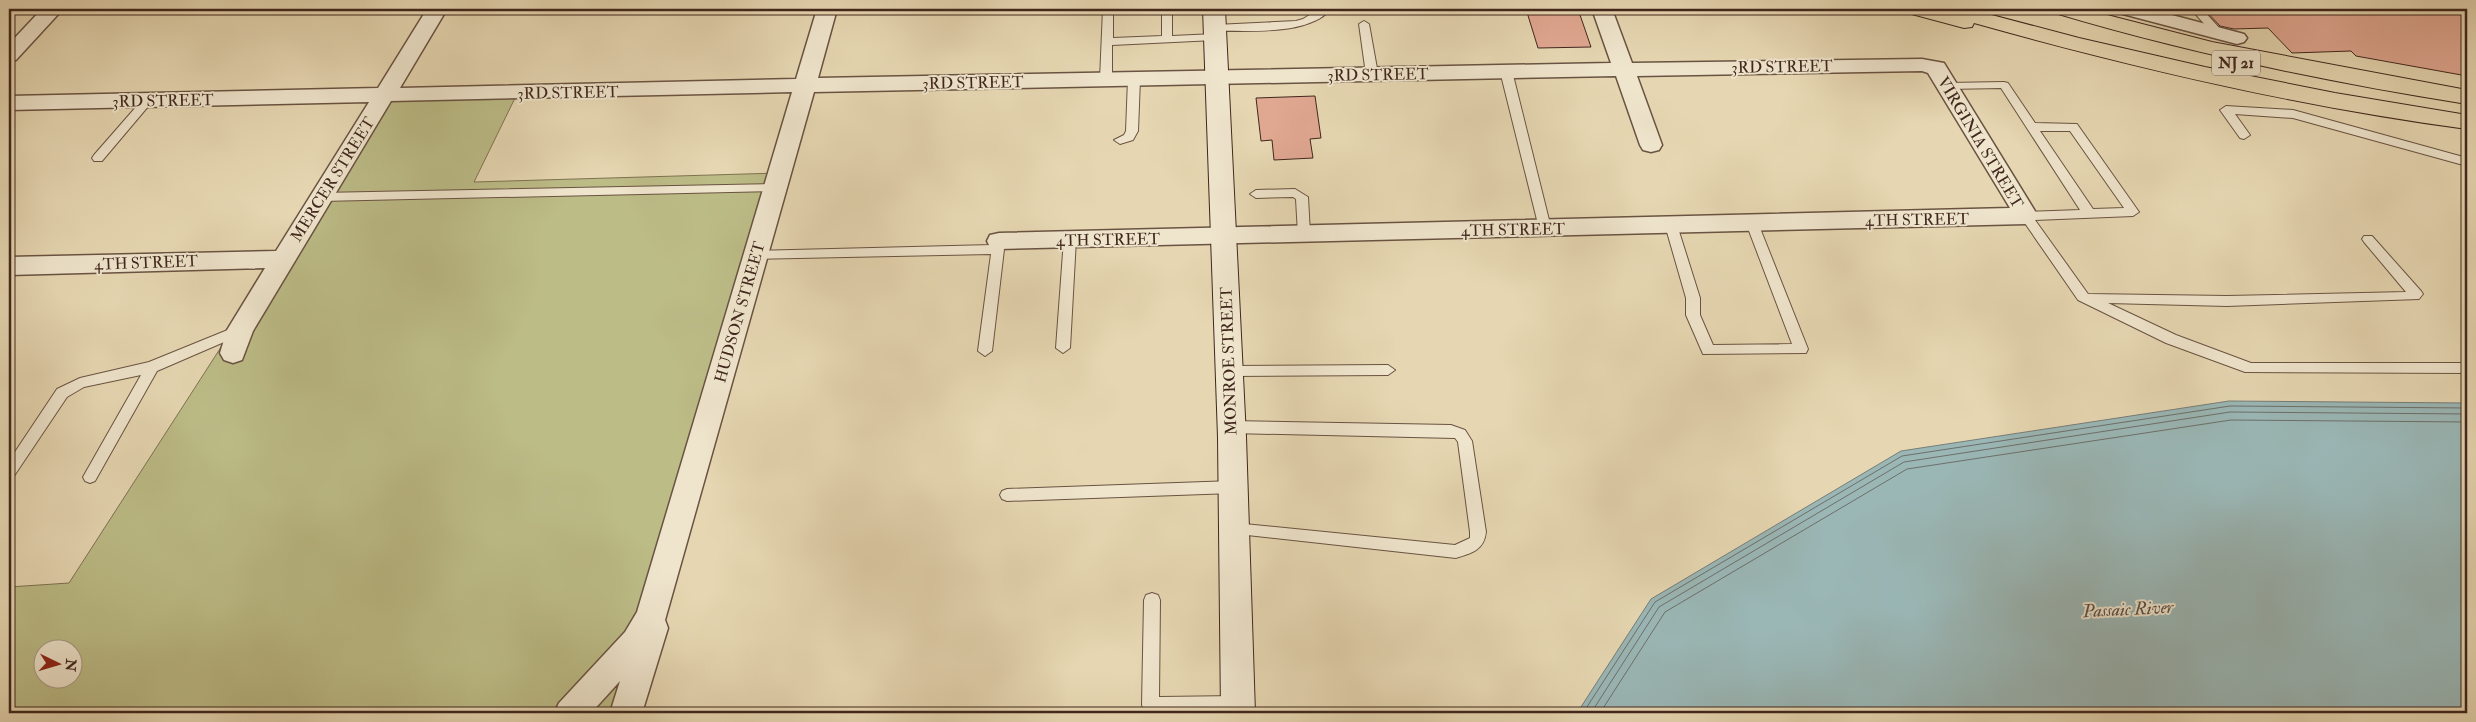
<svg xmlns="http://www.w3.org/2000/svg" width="2476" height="722" viewBox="0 0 2476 722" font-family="'IM FELL Double Pica',serif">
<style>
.green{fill:#bcbc87;stroke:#7e7252;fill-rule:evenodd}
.water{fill:#9ab7b6;stroke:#767d79}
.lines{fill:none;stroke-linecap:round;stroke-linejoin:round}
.shore{stroke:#6d6f6a;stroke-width:1}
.building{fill:#e0a791;stroke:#40271d}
.lane-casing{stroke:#6a5342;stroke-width:2}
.street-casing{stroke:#6a5342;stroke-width:3}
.secondary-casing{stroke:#40271d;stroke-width:2}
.highway-casing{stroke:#40271d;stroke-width:2}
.lane{fill:#efe5cd;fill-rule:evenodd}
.street{fill:#efe5cd;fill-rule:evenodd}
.secondary{fill:#efe5cd;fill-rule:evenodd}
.highway{fill:#e6d7b2;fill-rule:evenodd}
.labels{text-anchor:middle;stroke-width:4;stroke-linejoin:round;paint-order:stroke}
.shield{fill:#efe5cd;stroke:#746052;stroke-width:1}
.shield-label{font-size:15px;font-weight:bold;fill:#40271d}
.street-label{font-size:16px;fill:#40271d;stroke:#efe5cd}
.water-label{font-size:18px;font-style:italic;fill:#564b43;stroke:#efe5cd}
</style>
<rect width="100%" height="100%" fill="#e6d7b2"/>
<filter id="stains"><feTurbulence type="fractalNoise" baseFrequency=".004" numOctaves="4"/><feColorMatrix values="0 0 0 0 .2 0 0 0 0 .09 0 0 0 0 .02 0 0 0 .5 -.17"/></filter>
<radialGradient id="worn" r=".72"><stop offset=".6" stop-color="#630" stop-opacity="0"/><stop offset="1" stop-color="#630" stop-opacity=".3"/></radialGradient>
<path class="green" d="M 516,96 L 474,182 L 779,173 L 617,713 L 9,713 L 9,587 L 69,583 L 381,99 ZM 42,650 L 72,650 L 72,680 L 42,680 Z"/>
<path class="water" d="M 2229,401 L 2467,403 L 2467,713 L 1577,713 L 1651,599 L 1901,451 Z"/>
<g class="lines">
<path class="shore" d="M 1583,713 L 1655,602 L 1902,456 L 2230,406 L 2467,408
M 1591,713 L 1659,607 L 1904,462 L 2230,412 L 2467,414
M 1600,713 L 1665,612 L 1907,469 L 2231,420 L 2467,422"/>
</g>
<path class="building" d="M 1526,9 L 1578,9 L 1591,47 L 1538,48 Z
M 2204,9 L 2467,9 L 2467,76 L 2356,56 L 2351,51 L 2292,53 L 2268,28 L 2234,29 L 2220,26 Z
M 1315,96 L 1321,138 L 1310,139 L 1313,158 L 1274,160 L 1272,140 L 1261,141 L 1256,98 Z"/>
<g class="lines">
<g class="lane-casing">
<path id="lane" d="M 1103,9 L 1113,9 L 1113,38 L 1162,36 L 1162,9 L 1172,9 L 1172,36 L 1215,34 L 1220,37 L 1215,40 L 1112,45 L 1112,79 L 1106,82 L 1100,79 Z
M 1319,9 L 1331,9 C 1308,36 1248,30 1215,31 L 1210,28 L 1215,25 L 1296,21 L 1303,19 Z
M 2191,9 L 2202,9 L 2222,31 L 2222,35 L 2214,35 Z
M 1364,21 L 1369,24 L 1378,74 L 1372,77 L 1366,74 L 1359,24 Z
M 1506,68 L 1512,71 L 1551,228 L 1545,232 L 1539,228 L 1500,71 Z
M 1134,76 L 1140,79 L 1138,131 L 1133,140 L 1120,144 L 1114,140 L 1124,135 L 1126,131 L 1128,79 Z
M 2004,82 L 2008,83 L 2035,123 L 2077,124 L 2139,212 L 2133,216 L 2035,220 L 2088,294 L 2227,296 L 2406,292 L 2364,242 L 2362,239 L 2364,236 L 2372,236 L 2421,291 L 2423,294 L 2419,299 L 2227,306 L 2108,303 L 2176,335 L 2251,363 L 2467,363 L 2467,373 L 2245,372 L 2166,343 L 2078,300 L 2020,216 L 2026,212 L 2080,210 L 2001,88 L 1947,89 L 1941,86 L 1947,83 ZM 2040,131 L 2070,131 L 2124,208 L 2093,209 Z
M 147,97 L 151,99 L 151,103 L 102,161 L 94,161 L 92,158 L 94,155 L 143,99 Z
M 2226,106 L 2293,110 L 2467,158 L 2467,166 L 2293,118 L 2235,114 L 2250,135 L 2244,139 L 2240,138 L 2220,110 Z
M 775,184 L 779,185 L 781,188 L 779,191 L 321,201 L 315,197 L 321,193 Z
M 1295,189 L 1308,197 L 1310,234 L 1304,238 L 1298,234 L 1296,199 L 1293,197 L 1256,198 L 1250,194 L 1256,190 Z
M 1752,219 L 1758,223 L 1808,349 L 1806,353 L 1703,354 L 1686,315 L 1686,298 L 1665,225 L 1671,221 L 1677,225 L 1700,298 L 1700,315 L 1713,345 L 1792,344 L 1746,223 Z
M 1070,235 L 1076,239 L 1070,348 L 1063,353 L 1056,348 L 1064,239 Z
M 999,237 L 1005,241 L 992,351 L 985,356 L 978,351 L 991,254 L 755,259 L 749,255 L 755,251 L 992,245 L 995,238 Z
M 240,325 L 247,330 L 245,333 L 157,371 L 95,481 L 90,483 L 85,481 L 83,477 L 141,375 L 84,387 L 67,397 L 14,476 L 9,478 L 9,461 L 57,389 L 80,378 L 149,362 Z
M 1388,365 L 1395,370 L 1388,375 L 1229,376 L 1222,371 L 1229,366 Z
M 1231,421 L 1451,425 L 1465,430 L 1472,441 L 1486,532 C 1484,550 1472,553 1456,558 L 1229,533 L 1226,529 L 1229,525 L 1234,523 L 1455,545 L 1470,538 L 1470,532 L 1458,442 L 1455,438 L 1231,433 L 1226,431 L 1224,427 L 1226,423 Z
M 1233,481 L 1238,483 L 1240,487 L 1238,491 L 1233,493 L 1007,501 L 1002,499 L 1000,495 L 1002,491 L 1007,489 Z
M 1152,593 L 1158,595 L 1160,600 L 1159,697 L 1238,696 L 1244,699 L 1246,704 L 1244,709 L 1238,712 L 1150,713 L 1144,710 L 1142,705 L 1144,600 L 1146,595 Z"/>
</g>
<g class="street-casing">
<path id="street" d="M 42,9 L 63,9 L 16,60 L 9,62 L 9,44 Z
M 427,9 L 447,9 L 400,88 L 796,79 L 817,9 L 837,9 L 818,78 L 1611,63 L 1592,9 L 1612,9 L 1632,63 L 1922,59 L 1944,63 L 2038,216 L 2034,222 L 2026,224 L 999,249 L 990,247 L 987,241 L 990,235 L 999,233 L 2010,208 L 1928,73 L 1922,71 L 1637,76 L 1662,145 L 1659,150 L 1651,152 L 1643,150 L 1640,145 L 1616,76 L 814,92 L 665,620 L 668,628 L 642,713 L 610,713 L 620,681 L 591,713 L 554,713 L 559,703 L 625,632 L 637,612 L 792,92 L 391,101 L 253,331 L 242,360 L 233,363 L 224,360 L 220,353 L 227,330 L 265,268 L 9,275 L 9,257 L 276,251 L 369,102 L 9,110 L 9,96 L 378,88 Z
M 2116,9 L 2149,9 L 2244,34 L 2247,38 L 2244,42 L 2237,44 L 2119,13 Z"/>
</g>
<g class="secondary-casing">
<path id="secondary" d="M 1203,9 L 1225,9 L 1246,437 L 1255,713 L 1221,713 L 1218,437 Z"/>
</g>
<g class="highway-casing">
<path id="highway" d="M 1904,9 L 1969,9 L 2079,38 L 2205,67 L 2335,93 L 2467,115 L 2467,129 C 2301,107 2135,68 1974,23 L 1972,27 L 1964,28 L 1908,13 Z
M 2051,9 L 2084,9 L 2212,42 L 2467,90 L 2467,104 C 2328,82 2189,53 2055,13 Z"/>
</g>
<use href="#lane" class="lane"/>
<use href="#street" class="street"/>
<use href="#secondary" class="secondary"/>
<use href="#highway" class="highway"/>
</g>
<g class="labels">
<rect class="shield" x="2212" y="50.5" width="48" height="25" rx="4"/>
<g class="shield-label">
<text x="2236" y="68">NJ 21</text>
</g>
<g class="street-label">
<text transform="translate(1782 66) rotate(-1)" y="6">3RD STREET</text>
<text transform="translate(1378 74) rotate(-1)" y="6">3RD STREET</text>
<text transform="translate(973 82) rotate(-1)" y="6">3RD STREET</text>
<text transform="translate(568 92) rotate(-1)" y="6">3RD STREET</text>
<text transform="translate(163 100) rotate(-1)" y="6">3RD STREET</text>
<text transform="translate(1981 142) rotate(59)" y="6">VIRGINIA STREET</text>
<text transform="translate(332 179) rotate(-58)" y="6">MERCER STREET</text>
<text transform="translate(1917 219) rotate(-1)" y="6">4TH STREET</text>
<text transform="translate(1513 229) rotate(-1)" y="6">4TH STREET</text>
<text transform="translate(1108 239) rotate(-1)" y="6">4TH STREET</text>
<text transform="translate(146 262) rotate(-2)" y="6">4TH STREET</text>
<text transform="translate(739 312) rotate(-74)" y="6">HUDSON STREET</text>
<text transform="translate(1228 361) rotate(-92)" y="6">MONROE STREET</text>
</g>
<g class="water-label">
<text transform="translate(2128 609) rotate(-3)" y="6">Passaic River</text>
</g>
</g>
<rect width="2476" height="722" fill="none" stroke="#e6d7b2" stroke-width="30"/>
<rect x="10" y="10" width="2456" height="702" fill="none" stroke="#40271d" stroke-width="2.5"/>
<rect x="15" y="15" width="2446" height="692" fill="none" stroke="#40271d"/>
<g transform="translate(58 664) rotate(95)"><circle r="24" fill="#efe5cd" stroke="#a99987"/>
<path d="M0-4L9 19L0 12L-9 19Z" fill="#8f2418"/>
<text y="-8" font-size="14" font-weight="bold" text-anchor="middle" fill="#40271d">N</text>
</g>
<rect width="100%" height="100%" filter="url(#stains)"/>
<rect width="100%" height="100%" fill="url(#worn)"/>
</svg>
